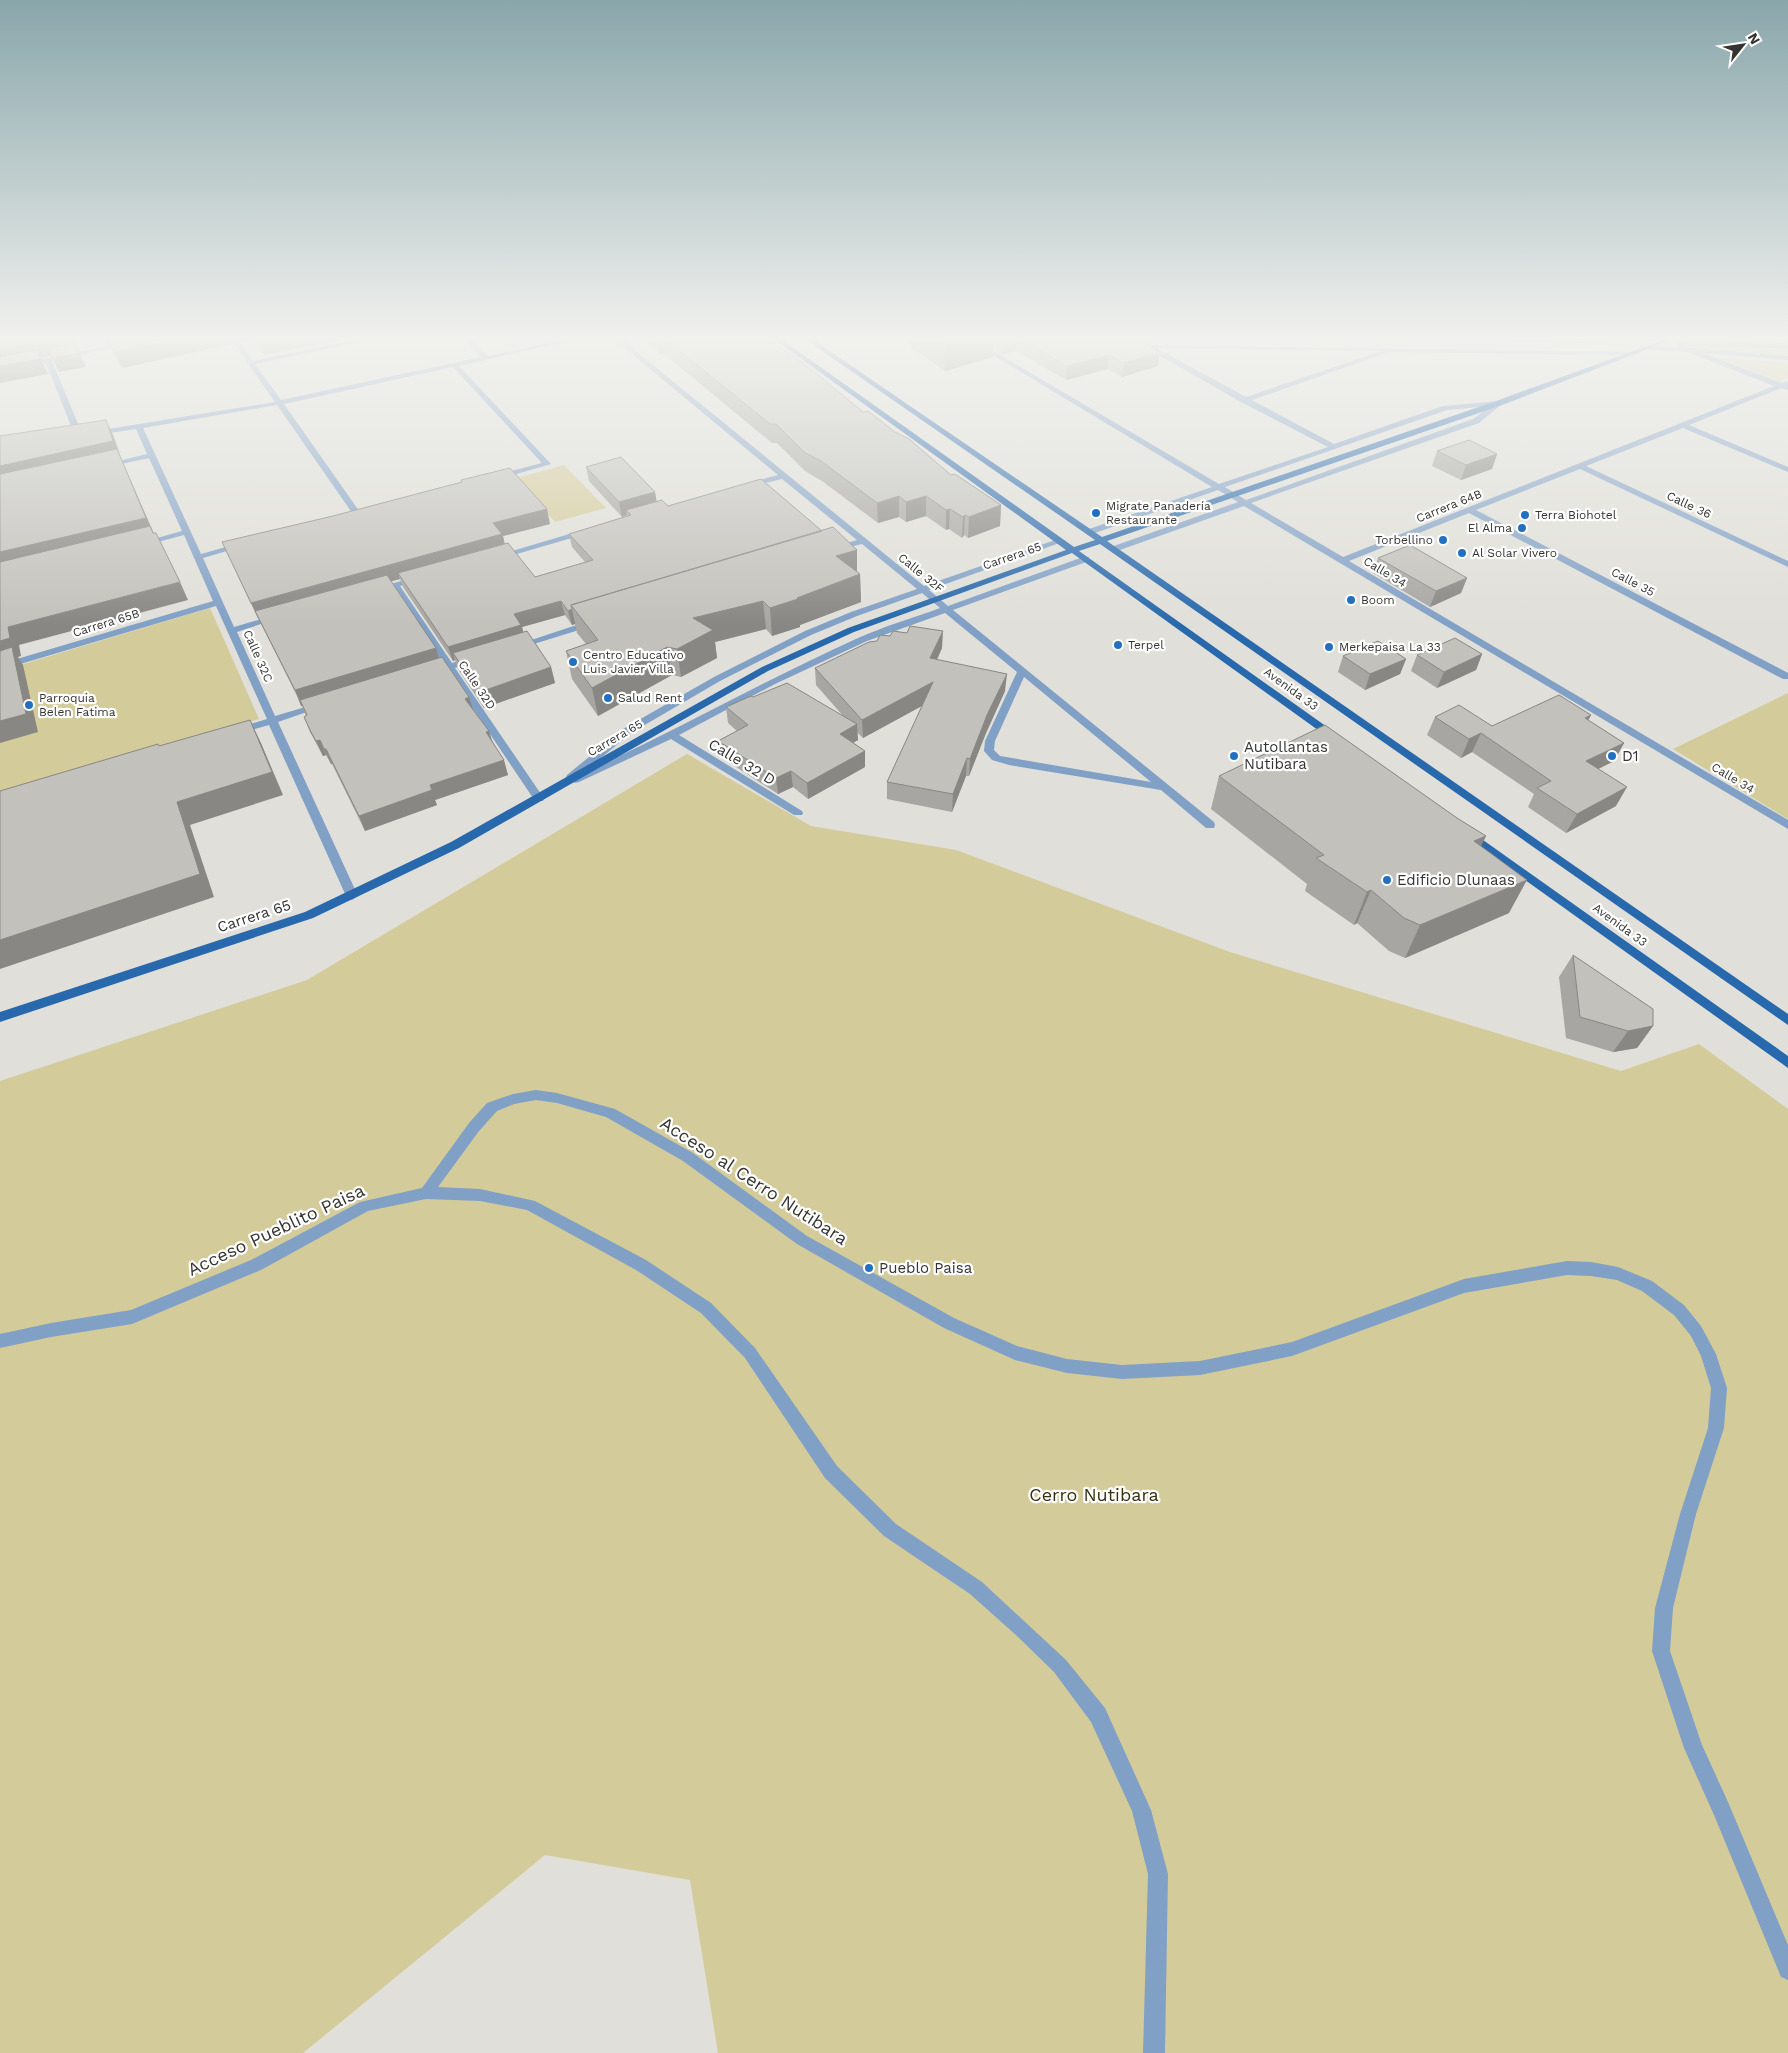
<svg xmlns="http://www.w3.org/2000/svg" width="1788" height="2053" viewBox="0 0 1788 2053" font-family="'Work Sans',sans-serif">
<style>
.green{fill:#d4cb9a}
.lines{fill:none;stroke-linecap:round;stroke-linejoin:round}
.stream{stroke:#9c914e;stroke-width:5}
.minor{fill:#80a0c6;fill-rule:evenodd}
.major{fill:#2868ac;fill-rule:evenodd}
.wall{fill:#a7a6a2}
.shaded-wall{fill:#888784}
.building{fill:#c2c1bc;stroke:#888784}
.poi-dot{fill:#2370c0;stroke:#fff;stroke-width:2}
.labels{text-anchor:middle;stroke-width:4.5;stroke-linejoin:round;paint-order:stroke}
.far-street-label{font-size:12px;fill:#353432;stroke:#fff}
.far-poi-label{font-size:12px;fill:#353432;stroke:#fff;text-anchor:start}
.poi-label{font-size:15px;fill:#353432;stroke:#fff;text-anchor:start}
.street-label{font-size:15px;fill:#353432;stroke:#fff}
.near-street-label{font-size:18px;fill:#353432;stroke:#fff}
.near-park-label{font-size:18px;fill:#363112;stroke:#fff}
</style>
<rect width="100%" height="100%" fill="#e0dfd9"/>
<path class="green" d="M 1684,339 L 1788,339 L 1788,356 L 1698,351 L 1681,340 Z
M 1718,358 L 1788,363 L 1788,377 L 1780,382 Z
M 564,465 L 606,508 L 555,522 L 517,478 Z
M 210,608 L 259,719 L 0,798 L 0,671 Z
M 1788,693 L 1788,819 L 1673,749 Z
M 687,754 L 811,826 L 956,850 L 1230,952 L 1621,1071 L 1699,1044 L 1788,1109 L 1788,2053 L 718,2053 L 690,1880 L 545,1855 L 303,2053 L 0,2053 L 0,1081 L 307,980 Z"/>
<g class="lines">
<path class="stream" d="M 1515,339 L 1605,341
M 1684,343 L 1788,346"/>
<path class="minor" d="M 141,339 L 152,339 L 52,361 L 83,436 L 79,438 L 75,436 L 46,363 L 0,372 L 0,368 Z
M 231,339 L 237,339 L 253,361 L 360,339 L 372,339 L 255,364 L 281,400 L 481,357 L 464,339 L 470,339 L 488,356 L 566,339 L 577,339 L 459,366 L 551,464 L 499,479 L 496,479 L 496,475 L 542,463 L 453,367 L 284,404 L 362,515 L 358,517 L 355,517 L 277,405 L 143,428 L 201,554 L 240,543 L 244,546 L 203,558 L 234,627 L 275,615 L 279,618 L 237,632 L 275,716 L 319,703 L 324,706 L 278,722 L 358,896 L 352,900 L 346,896 L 269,725 L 238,734 L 233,731 L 234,729 L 267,719 L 216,606 L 0,670 L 0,664 L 213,601 L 184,535 L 143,546 L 139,543 L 182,531 L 149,458 L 107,467 L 103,465 L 147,454 L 136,429 L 96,435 L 92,433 L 96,431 L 275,402 Z
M 614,339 L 621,339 L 924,586 L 1058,539 L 1065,541 L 929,590 L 948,606 L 1083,557 L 1089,557 L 1089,561 L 953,610 L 1214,822 L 1215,825 L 1214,828 L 1206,828 L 1161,790 L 1009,765 L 992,760 L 984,751 L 985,741 L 1017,672 L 945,613 L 867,641 L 775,684 L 679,735 L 802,811 L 803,813 L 802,815 L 794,815 L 671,739 L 579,782 C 573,784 569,781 566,777 L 567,775 L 623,729 L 714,677 L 805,631 L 851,612 L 917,589 L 862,544 L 833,551 L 833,547 L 857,540 L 782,479 L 744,488 L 744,484 L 778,475 ZM 922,593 L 940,608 C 913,618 885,626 858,638 C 765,680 676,731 583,773 L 631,733 L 720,681 L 811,635 L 857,616 ZM 1024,677 L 1151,782 L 1000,756 L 994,750 L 995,741 Z
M 966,339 L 973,339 L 1219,484 L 1328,447 L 1241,402 L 1146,348 L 1134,348 L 1131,346 L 1132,345 L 1634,352 L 1634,354 L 1632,355 L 1389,352 L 1252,400 L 1334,444 L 1443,406 L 1499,401 L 1503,403 L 1479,423 L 1251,503 L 1343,557 L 1774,386 L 1688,352 L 1647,349 L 1644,347 L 1645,346 L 1679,347 L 1668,339 L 1675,339 L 1691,348 L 1788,356 L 1788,360 L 1703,353 L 1781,383 L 1788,381 L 1788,390 L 1781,388 L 1689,425 L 1788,467 L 1788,472 L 1683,428 L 1586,466 L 1788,561 L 1788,567 L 1580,469 L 1476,510 L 1788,673 L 1788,679 L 1783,679 L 1469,513 L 1349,561 L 1788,820 L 1788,829 L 1244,506 L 1117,551 L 1111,551 L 1111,547 L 1238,502 L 1218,490 L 1092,534 L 1086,534 L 1086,530 L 1212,487 ZM 1156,348 L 1381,351 L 1246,397 ZM 1491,406 L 1473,419 L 1246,500 L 1225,487 L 1447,410 Z
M 586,529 L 590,531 L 589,533 L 499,559 L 495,556 Z
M 417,576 L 420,577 L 420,581 L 400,586 L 452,663 L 472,657 L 477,660 L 455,668 L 543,797 L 544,799 L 543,801 L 535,801 L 447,670 L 431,673 L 431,669 L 444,665 L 393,588 L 379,592 L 375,589 Z
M 592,620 L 595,621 L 595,625 L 521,648 L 515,648 L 513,646 Z
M 536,1090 L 557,1093 L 615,1109 L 693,1153 L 807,1236 L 954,1318 L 1017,1346 L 1067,1359 L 1122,1365 L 1200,1361 L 1292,1342 L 1464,1279 L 1567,1261 L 1591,1262 L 1618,1267 L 1652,1281 L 1684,1305 L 1701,1326 L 1716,1354 L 1727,1388 L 1724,1428 L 1696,1514 L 1673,1608 L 1670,1651 L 1702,1745 L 1728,1802 L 1788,1945 L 1788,1980 L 1781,1977 L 1714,1815 L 1684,1748 L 1652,1651 L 1655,1608 L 1680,1514 L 1708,1428 L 1711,1388 L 1701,1356 L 1691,1336 L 1674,1315 L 1642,1291 L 1617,1280 L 1591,1276 L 1567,1275 L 1464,1293 L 1292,1356 L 1200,1375 L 1122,1379 L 1067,1373 L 1015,1360 L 944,1328 L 797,1244 L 683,1161 L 606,1117 L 557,1103 L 536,1100 L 514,1104 L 497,1111 L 479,1131 L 438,1187 L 480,1189 L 535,1201 L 646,1260 L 711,1303 L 755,1348 L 837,1466 L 896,1524 L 982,1582 L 1066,1660 L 1105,1708 L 1151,1810 L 1168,1874 L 1165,2053 L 1143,2053 L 1148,1874 L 1132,1811 L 1091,1722 L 1054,1672 L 1017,1636 L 970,1594 L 884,1536 L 825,1478 L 745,1358 L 701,1313 L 636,1270 L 527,1210 L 480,1201 L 426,1199 L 368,1211 L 261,1270 L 132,1324 L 51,1337 L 0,1348 L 0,1334 L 51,1323 L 131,1310 L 251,1260 L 360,1202 L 422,1188 L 469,1123 L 487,1103 L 513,1094 Z"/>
<path class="major" d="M 774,339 L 781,339 L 1074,547 L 1095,540 L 805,339 L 812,339 L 1102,537 L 1496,401 L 1666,339 L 1674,339 L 1502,405 L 1107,541 L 1788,1014 L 1788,1025 L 1100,544 L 1079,551 L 1337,734 L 1337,738 L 1329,738 L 1072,553 L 854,632 L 768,671 L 459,848 L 313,918 L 0,1022 L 0,1012 L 305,912 L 451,842 L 762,667 L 848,628 L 1066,550 Z
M 1469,830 L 1788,1056 L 1788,1068 L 1465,837 L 1464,834 L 1465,831 Z"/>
</g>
<path class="wall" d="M 106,339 L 230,339 L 232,344 L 122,368 Z
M 238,339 L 343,339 L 264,355 L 253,340 L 242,342 Z
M 643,339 L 766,339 L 863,412 L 895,432 L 951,475 L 1001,505 L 1000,526 L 968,538 L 964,535 L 962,538 L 949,529 L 946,530 L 926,516 L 906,522 L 899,517 L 878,523 L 822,481 L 805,471 L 777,443 L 772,443 L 663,353 L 660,354 Z
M 910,339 L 1150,339 L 1150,347 L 1160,353 L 1158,366 L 1122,377 L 1108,369 L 1066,380 L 1016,351 L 1003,354 L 993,349 L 993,357 L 945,371 L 910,347 Z
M 1437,451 L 1497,454 L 1492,469 L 1461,480 L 1432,466 Z
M 586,467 L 655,492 L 657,502 L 668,506 L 822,531 L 857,550 L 857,572 L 860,574 L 861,602 L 800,625 L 800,627 L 772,636 L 766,629 L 715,642 L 717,658 L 681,677 L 672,675 L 598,716 L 572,679 L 566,651 L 586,644 L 577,633 L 575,624 L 572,625 L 565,615 L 522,627 L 523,632 L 551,667 L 555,683 L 484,708 L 458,669 L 455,660 L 453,661 L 403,587 L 400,579 L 391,581 L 439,658 L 469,697 L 473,709 L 493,744 L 508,775 L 435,800 L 437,805 L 365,831 L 332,764 L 331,764 L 326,755 L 323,756 L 310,732 L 304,717 L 306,716 L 302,706 L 258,618 L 222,542 L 333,516 L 462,482 L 461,480 L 550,524 L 503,536 L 504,544 L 535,577 L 585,562 L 572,547 L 569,534 L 627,516 L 627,515 L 622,517 L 589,481 Z
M 1378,558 L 1467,578 L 1461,593 L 1430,607 L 1373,573 Z
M 942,648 L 937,660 L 1005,691 L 986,733 L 969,776 L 966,776 L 952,812 L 887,799 L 887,782 L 923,705 L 863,738 L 857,732 L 858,740 L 853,743 L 865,751 L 865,767 L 808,799 L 793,787 L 778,794 L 721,757 L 718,741 L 737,731 L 728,723 L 726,707 L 753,697 L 844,717 L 816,685 L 815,668 Z
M 1482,654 L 1476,670 L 1437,688 L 1411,671 L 1417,655 Z
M 1343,656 L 1406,659 L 1400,674 L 1365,690 L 1338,672 Z
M 1591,715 L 1588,720 L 1624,743 L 1614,761 L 1598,769 L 1616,806 L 1566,833 L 1528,807 L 1534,794 L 1472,752 L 1461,758 L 1427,735 L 1435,717 L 1492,726 Z
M 1219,776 L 1457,818 L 1486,836 L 1480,846 L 1509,913 L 1405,958 L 1389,951 L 1357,923 L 1354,925 L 1305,891 L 1307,884 L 1211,809 Z
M 1573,955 L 1653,1026 L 1637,1048 L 1613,1052 L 1566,1038 L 1559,977 Z"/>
<path class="shaded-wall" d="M 53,339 L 74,339 L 86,367 L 59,372 L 52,358 L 78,350 L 41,358 L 48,374 L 0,383 L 0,350 Z
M 180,339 L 230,339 L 232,344 L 122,368 L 115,352 Z
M 240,339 L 252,339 L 253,340 L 242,342 Z
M 262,339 L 343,339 L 264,355 L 258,340 Z
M 658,339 L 661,339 L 663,353 L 660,354 Z
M 970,339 L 994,339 L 993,357 L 945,371 L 945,345 Z
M 1011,339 L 1017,339 L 1016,351 L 1003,354 L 1004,341 Z
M 1151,344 L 1149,356 L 1160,353 L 1158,366 L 1122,377 L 1124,363 L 1147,345 Z
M 1109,355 L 1108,369 L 1066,380 L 1067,366 Z
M 106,420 L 114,437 L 121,458 L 155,536 L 0,572 L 0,466 Z
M 1497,454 L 1492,469 L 1461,480 L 1466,465 Z
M 655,492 L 657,507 L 626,510 L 627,515 L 622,517 L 619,502 Z
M 899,496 L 899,517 L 878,523 L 877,503 Z
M 926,496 L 926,516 L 906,522 L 906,502 Z
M 1001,505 L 1000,526 L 968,538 L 969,517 Z
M 547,509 L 550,524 L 503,536 L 506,549 L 398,573 L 400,579 L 258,618 L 251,603 L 493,523 Z
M 950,509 L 949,529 L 946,530 L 946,510 Z
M 965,515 L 964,535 L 962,538 L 963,517 Z
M 857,550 L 857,576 L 860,574 L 861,602 L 800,625 L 800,627 L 772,636 L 770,608 L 797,598 L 836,556 Z
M 1467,578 L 1461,593 L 1430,607 L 1436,591 Z
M 180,582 L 188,600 L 19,645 L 21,656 L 18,657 L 23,665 L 38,732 L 0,743 L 0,641 L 8,627 Z
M 561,601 L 565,615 L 522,627 L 525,639 L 453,653 L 455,660 L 453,661 L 448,647 L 514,614 Z
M 763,601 L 766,629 L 715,642 L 717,658 L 681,677 L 677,649 L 693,618 Z
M 572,609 L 575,624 L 572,625 L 568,611 Z
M 943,631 L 942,648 L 929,676 L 930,658 Z
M 667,647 L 672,675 L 598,716 L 592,688 Z
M 436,648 L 441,664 L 301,706 L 295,690 Z
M 1482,654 L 1476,670 L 1437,688 L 1444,672 Z
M 1406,659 L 1400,674 L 1365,690 L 1370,674 Z
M 551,667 L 555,683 L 484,708 L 480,692 Z
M 1007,674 L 1005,691 L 986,733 L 969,776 L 970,759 L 987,715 Z
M 933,682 L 933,700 L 863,738 L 862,720 Z
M 469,697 L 474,712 L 465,699 Z
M 1591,715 L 1581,734 L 1585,718 Z
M 250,720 L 261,743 L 283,795 L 190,825 L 214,897 L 0,969 L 0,940 L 177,802 Z
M 857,724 L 858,740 L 841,750 L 840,734 Z
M 489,731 L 494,746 L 486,732 Z
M 1481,733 L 1472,752 L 1461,758 L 1469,739 Z
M 320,740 L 326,755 L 323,756 L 316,741 Z
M 1624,743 L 1614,761 L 1576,780 L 1586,761 Z
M 324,749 L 326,749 L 332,764 L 331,764 Z
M 865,751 L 865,767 L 808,799 L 807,783 Z
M 967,758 L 966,776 L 952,812 L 953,794 Z
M 504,760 L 508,775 L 435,800 L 437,805 L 365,831 L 359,816 L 430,785 Z
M 791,771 L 793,787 L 778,794 L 776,778 Z
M 1627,787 L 1616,806 L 1566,833 L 1577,814 Z
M 1486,836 L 1470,869 L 1474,841 Z
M 1527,880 L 1509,913 L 1405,958 L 1420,925 Z
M 1371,890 L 1357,923 L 1354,925 L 1367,892 Z
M 1653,1026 L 1637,1048 L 1613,1052 L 1628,1031 Z"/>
<path class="building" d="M 0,339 L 53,339 L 0,350 Z
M 107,339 L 180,339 L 115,352 Z
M 665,339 L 766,339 L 777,348 L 780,347 L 807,366 L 863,412 L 868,411 L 895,432 L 909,439 L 951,475 L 955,474 L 1001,505 L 969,517 L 965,515 L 963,517 L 950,509 L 946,510 L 926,496 L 906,502 L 899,496 L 877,503 L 821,461 L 804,452 L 776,424 L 770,424 Z
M 935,339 L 970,339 L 945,345 Z
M 1000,339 L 1011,339 L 1004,341 Z
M 1020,339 L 1150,339 L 1151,344 L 1147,345 L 1160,353 L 1124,363 L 1109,355 L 1067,366 Z
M 75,343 L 79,353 L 52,358 L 48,349 Z
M 37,350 L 41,359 L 0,366 L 0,357 Z
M 106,420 L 113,441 L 0,466 L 0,436 Z
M 1469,440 L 1497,454 L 1466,465 L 1437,451 Z
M 117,449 L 146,518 L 0,552 L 0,474 Z
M 621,457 L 655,492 L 619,502 L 586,467 Z
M 510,468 L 547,509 L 493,523 L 502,534 L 251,603 L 222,542 L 333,516 L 462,482 L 461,480 Z
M 761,479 L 822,531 L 571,605 L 572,609 L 568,611 L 561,601 L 514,614 L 521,625 L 448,647 L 398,573 L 508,543 L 535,577 L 593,560 L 569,534 L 631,515 L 626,510 L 662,500 L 668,506 Z
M 150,526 L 153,533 L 156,533 L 180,582 L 8,627 L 10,638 L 0,641 L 0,562 Z
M 833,527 L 857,550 L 836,556 L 860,574 L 797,598 L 798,599 L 770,608 L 763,601 L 693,618 L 713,630 L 677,649 L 667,647 L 592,688 L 566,651 L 598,640 L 571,605 Z
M 1410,545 L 1467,578 L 1436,591 L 1378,558 Z
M 387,575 L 436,648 L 295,690 L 255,611 Z
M 910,626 L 943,631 L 930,658 L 1007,674 L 987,715 L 970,759 L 967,758 L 953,794 L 887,782 L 933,682 L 862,720 L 815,668 L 869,642 L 877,641 L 880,635 L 890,636 L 893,631 L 907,633 Z
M 527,631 L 551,667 L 480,692 L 453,653 Z
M 1455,638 L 1482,654 L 1444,672 L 1417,655 Z
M 1378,641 L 1406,659 L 1370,674 L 1343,656 Z
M 12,647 L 26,714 L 0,721 L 0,651 Z
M 442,657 L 469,697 L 465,699 L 489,731 L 486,732 L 504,760 L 430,785 L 432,790 L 359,816 L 326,749 L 324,749 L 320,740 L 316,741 L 311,732 L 304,717 L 307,715 L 300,700 Z
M 787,683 L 857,724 L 840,734 L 865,751 L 807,783 L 791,771 L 776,778 L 718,741 L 748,725 L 726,707 L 751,696 L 753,697 Z
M 1559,695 L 1591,715 L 1585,718 L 1624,743 L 1586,761 L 1627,787 L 1577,814 L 1537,788 L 1551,781 L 1481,733 L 1469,739 L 1435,717 L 1459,705 L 1492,726 Z
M 250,720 L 272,772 L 177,802 L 200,874 L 0,940 L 0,791 L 158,744 L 159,746 Z
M 1325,725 L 1457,818 L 1486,836 L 1474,841 L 1527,880 L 1420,925 L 1404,918 L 1371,890 L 1367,892 L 1316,858 L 1324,855 L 1219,776 Z
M 1573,955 L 1653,1009 L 1653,1026 L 1628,1031 L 1580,1017 Z"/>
<linearGradient id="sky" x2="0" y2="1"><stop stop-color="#89a6aa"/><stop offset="0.54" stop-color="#f1f1ee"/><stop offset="1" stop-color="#f1f1ee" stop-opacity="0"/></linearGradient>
<rect width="1788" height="626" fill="url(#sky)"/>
<g class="poi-dot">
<circle cx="1096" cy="513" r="5"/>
<circle cx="1525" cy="515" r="5"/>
<circle cx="1522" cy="528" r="5"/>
<circle cx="1443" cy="540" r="5"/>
<circle cx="1462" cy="553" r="5"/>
<circle cx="1351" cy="600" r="5"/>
<circle cx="1118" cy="645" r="5"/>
<circle cx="1329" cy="647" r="5"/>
<circle cx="573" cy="662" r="5"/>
<circle cx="608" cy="698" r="5"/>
<circle cx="29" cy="705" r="5"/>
<circle cx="1234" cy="756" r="5"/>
<circle cx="1612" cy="756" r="5"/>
<circle cx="1387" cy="880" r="5"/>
<circle cx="869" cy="1268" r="5"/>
</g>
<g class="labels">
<g class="far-street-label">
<text transform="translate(1689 505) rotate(25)" y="4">Calle 36</text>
<text transform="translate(1449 506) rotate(-22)" y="4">Carrera 64B</text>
<text transform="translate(1012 556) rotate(-19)" y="4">Carrera 65</text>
<text transform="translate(1385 572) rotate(31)" y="4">Calle 34</text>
<text transform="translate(921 573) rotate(39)" y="4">Calle 32F</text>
<text transform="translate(1633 582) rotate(28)" y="4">Calle 35</text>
<text transform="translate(106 623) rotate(-17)" y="4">Carrera 65B</text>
<text transform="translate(258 656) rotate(66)" y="4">Calle 32C</text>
<text transform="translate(477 685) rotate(56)" y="4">Calle 32D</text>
<text transform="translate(1291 689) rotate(36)" y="4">Avenida 33</text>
<text transform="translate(615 738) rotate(-30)" y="4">Carrera 65</text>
<text transform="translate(1733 778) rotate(31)" y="4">Calle 34</text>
<text transform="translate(1620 925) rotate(36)" y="4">Avenida 33</text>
</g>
<g class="far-poi-label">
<text x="1106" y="510">Migrate Panadería<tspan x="1106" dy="14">Restaurante</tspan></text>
<text x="1535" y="519">Terra Biohotel</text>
<text x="1512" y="532" text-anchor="end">El Alma</text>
<text x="1433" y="544" text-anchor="end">Torbellino</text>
<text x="1472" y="557">Al Solar Vivero</text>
<text x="1361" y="604">Boom</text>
<text x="1128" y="649">Terpel</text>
<text x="1339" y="651">Merkepaisa La 33</text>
<text x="583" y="659">Centro Educativo<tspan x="583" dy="14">Luis Javier Villa</tspan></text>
<text x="39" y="702">Parroquia<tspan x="39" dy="14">Belen Fatima</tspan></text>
<text x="618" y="702">Salud Rent</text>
</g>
<g class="poi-label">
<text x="1244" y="752">Autollantas<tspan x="1244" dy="17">Nutibara</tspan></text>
<text x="1622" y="761">D1</text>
<text x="1397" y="885">Edificio Dlunaas</text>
<text x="879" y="1273">Pueblo Paisa</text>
</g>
<g class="street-label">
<text transform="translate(742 762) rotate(31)" y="5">Calle 32 D</text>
<text transform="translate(254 916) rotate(-18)" y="5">Carrera 65</text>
</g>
<g class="near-street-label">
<text transform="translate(754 1181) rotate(33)" y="6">Acceso al Cerro Nutibara</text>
<text transform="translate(276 1230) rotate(-25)" y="6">Acceso Pueblito Paisa</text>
</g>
<g class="near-park-label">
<text x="1094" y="1501">Cerro Nutibara</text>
</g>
</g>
<g transform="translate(1743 45) rotate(60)" stroke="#ffffff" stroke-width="4" paint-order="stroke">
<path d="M0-4L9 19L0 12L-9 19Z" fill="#353432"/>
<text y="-8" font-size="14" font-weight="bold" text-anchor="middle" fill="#353432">N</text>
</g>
</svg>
